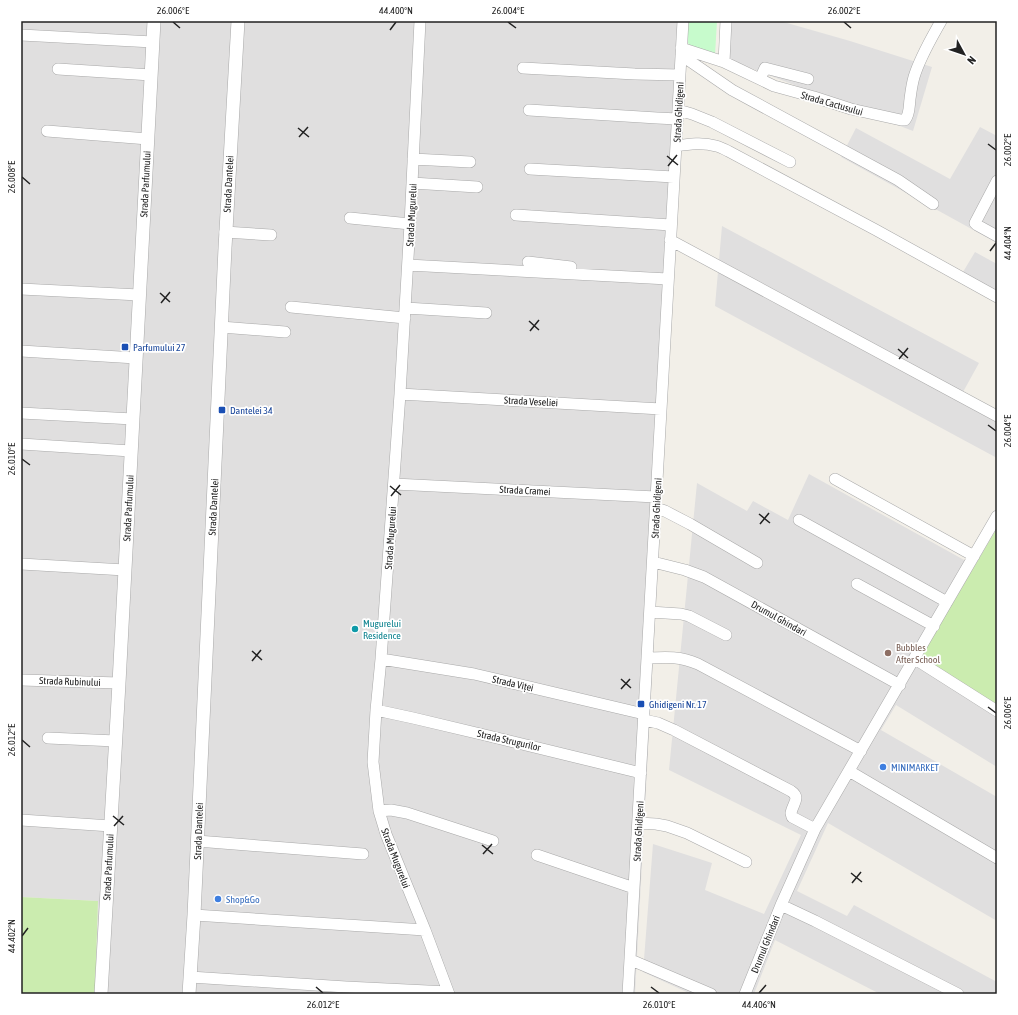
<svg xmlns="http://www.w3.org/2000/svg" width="1018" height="1015" viewBox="0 0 1018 1015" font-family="'Asap Condensed',sans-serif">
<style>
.residential{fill:#e0dfdf}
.grass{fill:#cbecaf}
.park{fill:#c7fbcc}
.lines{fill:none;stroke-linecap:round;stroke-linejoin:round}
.minor-casing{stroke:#a9a9a9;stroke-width:12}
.tertiary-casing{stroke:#a9a9a9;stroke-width:14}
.minor{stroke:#fff;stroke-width:11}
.tertiary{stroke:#fff;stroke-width:13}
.ticks{fill:none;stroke:#222;stroke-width:1.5}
.transit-dot{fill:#1a4fb4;stroke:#fff;stroke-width:1.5}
.culture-dot{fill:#0f9aa8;stroke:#fff;stroke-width:1.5}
.education-dot{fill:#8d6e63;stroke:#fff;stroke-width:1.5}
.shop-dot{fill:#3f7fe0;stroke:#fff;stroke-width:1.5}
.labels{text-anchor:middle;stroke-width:3.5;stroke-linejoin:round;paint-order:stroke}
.street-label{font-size:10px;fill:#222;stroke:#fff}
.transit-label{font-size:10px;fill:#164399;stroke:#fff;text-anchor:start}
.culture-label{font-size:10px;fill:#0d838f;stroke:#fff;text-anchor:start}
.education-label{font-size:10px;fill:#785e54;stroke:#fff;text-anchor:start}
.shop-label{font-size:10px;fill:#366cbe;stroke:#fff;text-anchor:start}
.neatline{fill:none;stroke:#222;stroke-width:1.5}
.ticks-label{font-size:10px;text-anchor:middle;fill:#222}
</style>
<rect width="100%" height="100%" fill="#f2efe8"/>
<path class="residential" d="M 21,21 L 687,21 L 635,994 L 95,994 L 98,901 L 21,897 Z
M 729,21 L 780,21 L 850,41 L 932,67 L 913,131 L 727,59 Z
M 980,127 L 997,136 L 997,243 L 841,157 L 856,128 L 950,179 Z
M 722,226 L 979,363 L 963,392 L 997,411 L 997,458 L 715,306 Z
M 975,252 L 997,264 L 997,291 L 963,272 Z
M 809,474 L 975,566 L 921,657 L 997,705 L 997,767 L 896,705 L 881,730 L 997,797 L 997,921 L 828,823 L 797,891 L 847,916 L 854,905 L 997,982 L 997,994 L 880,994 L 775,940 L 754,994 L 691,994 L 643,972 L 653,844 L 712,863 L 705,890 L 764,914 L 801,835 L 669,770 L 697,483 L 747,511 L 753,501 L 788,520 Z"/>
<path class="grass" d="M 997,528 L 997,705 L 921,657 Z
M 21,897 L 98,901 L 95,994 L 21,994 Z"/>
<path class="park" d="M 688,21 L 717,21 L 715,55 L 690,47 C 685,39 687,30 688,21 Z"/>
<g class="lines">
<g class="minor-casing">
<path id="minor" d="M 420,21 L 410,224 L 400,394 L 381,659 L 376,710 L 373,762 L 379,811 L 386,834 L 425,930 L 449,994
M 21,35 L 153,42
M 681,48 L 724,62 L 774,86 L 814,97 L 851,109 L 901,120 L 905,120 C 910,114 909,106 910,99 C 911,91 912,84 914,77 C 920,57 931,39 941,21
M 681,55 L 732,90 L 898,180 L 933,204
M 724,62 L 726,21
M 523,68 L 635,74 L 680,75
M 58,69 L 151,75
M 760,79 L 765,68 L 808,79
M 529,110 L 657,118 L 678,119
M 678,110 L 692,114 L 712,122 L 790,162
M 47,131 L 148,139
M 676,146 C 689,144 703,142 716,146 C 720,147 724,149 728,151 L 876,230 L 997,297
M 413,159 L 470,162
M 530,169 L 674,177
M 997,181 L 975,223 L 977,225 L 997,236
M 412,183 L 477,187
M 516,215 L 671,225
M 350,218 L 410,224
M 225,232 L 271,235
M 670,240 L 997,416
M 528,262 L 571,267
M 408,265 L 668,279
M 21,289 L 139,295
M 291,307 L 405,318
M 406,308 L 486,313
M 221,327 L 285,332
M 21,351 L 136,358
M 400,394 L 661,409
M 21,413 L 133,419
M 21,444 L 131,451
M 835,479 L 974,556
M 394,484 L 656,497
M 656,508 L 665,511 L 690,524 L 757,563
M 799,520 L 947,602
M 653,562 L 685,570 L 704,577 L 900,685
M 21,564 L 125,570
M 857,584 L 934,626
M 650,612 L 681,614 L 689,616 L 726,635
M 647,658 C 666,657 680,656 698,664 L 861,751
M 381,659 L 474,674 L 644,714
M 915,659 L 997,711
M 21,680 L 119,683
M 376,710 L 413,718 L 489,736 L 641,773
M 644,720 L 658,723 L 674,730 L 791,791 C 801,798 793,803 791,813 L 792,817 L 815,829
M 48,738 L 116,741
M 849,771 L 997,858
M 379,811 L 391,810 L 407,813 L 493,841
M 21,820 L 111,826
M 638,823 L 656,824 L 667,826 L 687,833 L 746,862
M 197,841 L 363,854
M 537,855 L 634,888
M 781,905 L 815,921 L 958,994
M 194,915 L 425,930
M 631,960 L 711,994
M 190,977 L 346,987 L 448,992
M 628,994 L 683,21
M 745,994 L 781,905 L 815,829 L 997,516"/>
</g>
<g class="tertiary-casing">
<path id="tertiary" d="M 101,994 L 119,683 L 154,21
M 189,994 L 194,915 L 225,248 L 238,21"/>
</g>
<use href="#minor" class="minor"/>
<use href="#tertiary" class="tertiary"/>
</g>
<path class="ticks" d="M 173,22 L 180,28M 508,22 L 516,28M 844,22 L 851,28M 390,30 L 396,22M 298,128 L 309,137M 299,137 L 308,127M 988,144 L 996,150M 667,156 L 678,165M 668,166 L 677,155M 22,177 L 30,184M 990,251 L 996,243M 160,293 L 170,302M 161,303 L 170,292M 529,321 L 539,330M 530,331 L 539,320M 898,349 L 908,358M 899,359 L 908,348M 988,425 L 996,431M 22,459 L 30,465M 390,486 L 401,495M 391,496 L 400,485M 759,514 L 770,523M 760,524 L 769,513M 252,651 L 262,660M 252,661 L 261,650M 621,679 L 631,688M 621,689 L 630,679M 988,707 L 996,713M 22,740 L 30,747M 113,816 L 124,825M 114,826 L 123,816M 482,845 L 493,854M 483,854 L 492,844M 851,873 L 862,882M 852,883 L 861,872M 22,936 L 28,928M 316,987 L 323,993M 651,987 L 659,993M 759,993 L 766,985"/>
<g class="transit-dot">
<rect x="121" y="343" width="8" height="8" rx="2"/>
<rect x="218" y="406" width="8" height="8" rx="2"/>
<rect x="637" y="700" width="8" height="8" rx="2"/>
</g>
<circle class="culture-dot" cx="355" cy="629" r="4"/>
<circle class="education-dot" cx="888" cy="653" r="4"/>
<g class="shop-dot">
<circle cx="883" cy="767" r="4"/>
<circle cx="218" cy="899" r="4"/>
</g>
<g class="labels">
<g class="street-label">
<text transform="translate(832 103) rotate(16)" y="4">Strada Cactusului</text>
<text transform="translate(678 112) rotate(-87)" y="4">Strada Ghidigeni</text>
<text transform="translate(145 184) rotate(-87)" y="4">Strada Parfumului</text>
<text transform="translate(228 184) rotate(-87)" y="4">Strada Dantelei</text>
<text transform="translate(411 215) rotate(-87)" y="4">Strada Mugurelui</text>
<text transform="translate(531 401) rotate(3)" y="4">Strada Veseliei</text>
<text transform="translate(525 490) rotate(3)" y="4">Strada Cramei</text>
<text transform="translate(213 507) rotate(-87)" y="4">Strada Dantelei</text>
<text transform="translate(128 508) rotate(-87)" y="4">Strada Parfumului</text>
<text transform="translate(656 508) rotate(-87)" y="4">Strada Ghidigeni</text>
<text transform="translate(390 538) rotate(-86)" y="4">Strada Mugurelui</text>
<text transform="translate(779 618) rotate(29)" y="4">Drumul Ghindari</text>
<text transform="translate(70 681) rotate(2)" y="4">Strada Rubinului</text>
<text transform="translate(513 683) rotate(13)" y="4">Strada Viței</text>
<text transform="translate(509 740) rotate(13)" y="4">Strada Strugurilor</text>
<text transform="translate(198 831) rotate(-88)" y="4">Strada Dantelei</text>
<text transform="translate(638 831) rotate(-87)" y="4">Strada Ghidigeni</text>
<text transform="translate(396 858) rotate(69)" y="4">Strada Mugurelui</text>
<text transform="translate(108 867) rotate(-87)" y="4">Strada Parfumului</text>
<text transform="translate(765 944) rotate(-68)" y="4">Drumul Ghindari</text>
</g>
<g class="transit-label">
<text x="133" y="351">Parfumului 27</text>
<text x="230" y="414">Dantelei 34</text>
<text x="649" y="708">Ghidigeni Nr. 17</text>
</g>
<g class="culture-label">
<text x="363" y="627">Mugurelui<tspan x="363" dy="12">Residence</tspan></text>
</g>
<g class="education-label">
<text x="896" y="651">Bubbles<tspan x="896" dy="12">After School</tspan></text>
</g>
<g class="shop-label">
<text x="891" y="771">MINIMARKET</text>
<text x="226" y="903">Shop&amp;Go</text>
</g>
</g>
<rect width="1018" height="1015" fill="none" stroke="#ffffff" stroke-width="44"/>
<g transform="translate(964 54) rotate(130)" stroke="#ffffff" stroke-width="3" paint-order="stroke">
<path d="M0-3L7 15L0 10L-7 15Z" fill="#222222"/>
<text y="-6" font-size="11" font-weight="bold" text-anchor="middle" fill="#222222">N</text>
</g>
<rect x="22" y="22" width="974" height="971" class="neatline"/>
<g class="ticks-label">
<text x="173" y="14">26.006°E</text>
<text x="396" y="14">44.400°N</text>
<text x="508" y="14">26.004°E</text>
<text x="844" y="14">26.002°E</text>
<text transform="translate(1007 150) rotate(-90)" y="4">26.002°E</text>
<text transform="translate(11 177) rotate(-90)" y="4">26.008°E</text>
<text transform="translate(1007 243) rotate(-90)" y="4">44.404°N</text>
<text transform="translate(1007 431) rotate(-90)" y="4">26.004°E</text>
<text transform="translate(11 459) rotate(-90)" y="4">26.010°E</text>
<text transform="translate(1007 713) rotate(-90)" y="4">26.006°E</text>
<text transform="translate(11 740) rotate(-90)" y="4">26.012°E</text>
<text transform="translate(11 936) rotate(-90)" y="4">44.402°N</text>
<text x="323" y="1008">26.012°E</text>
<text x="659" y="1008">26.010°E</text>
<text x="759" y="1008">44.406°N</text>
</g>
</svg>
